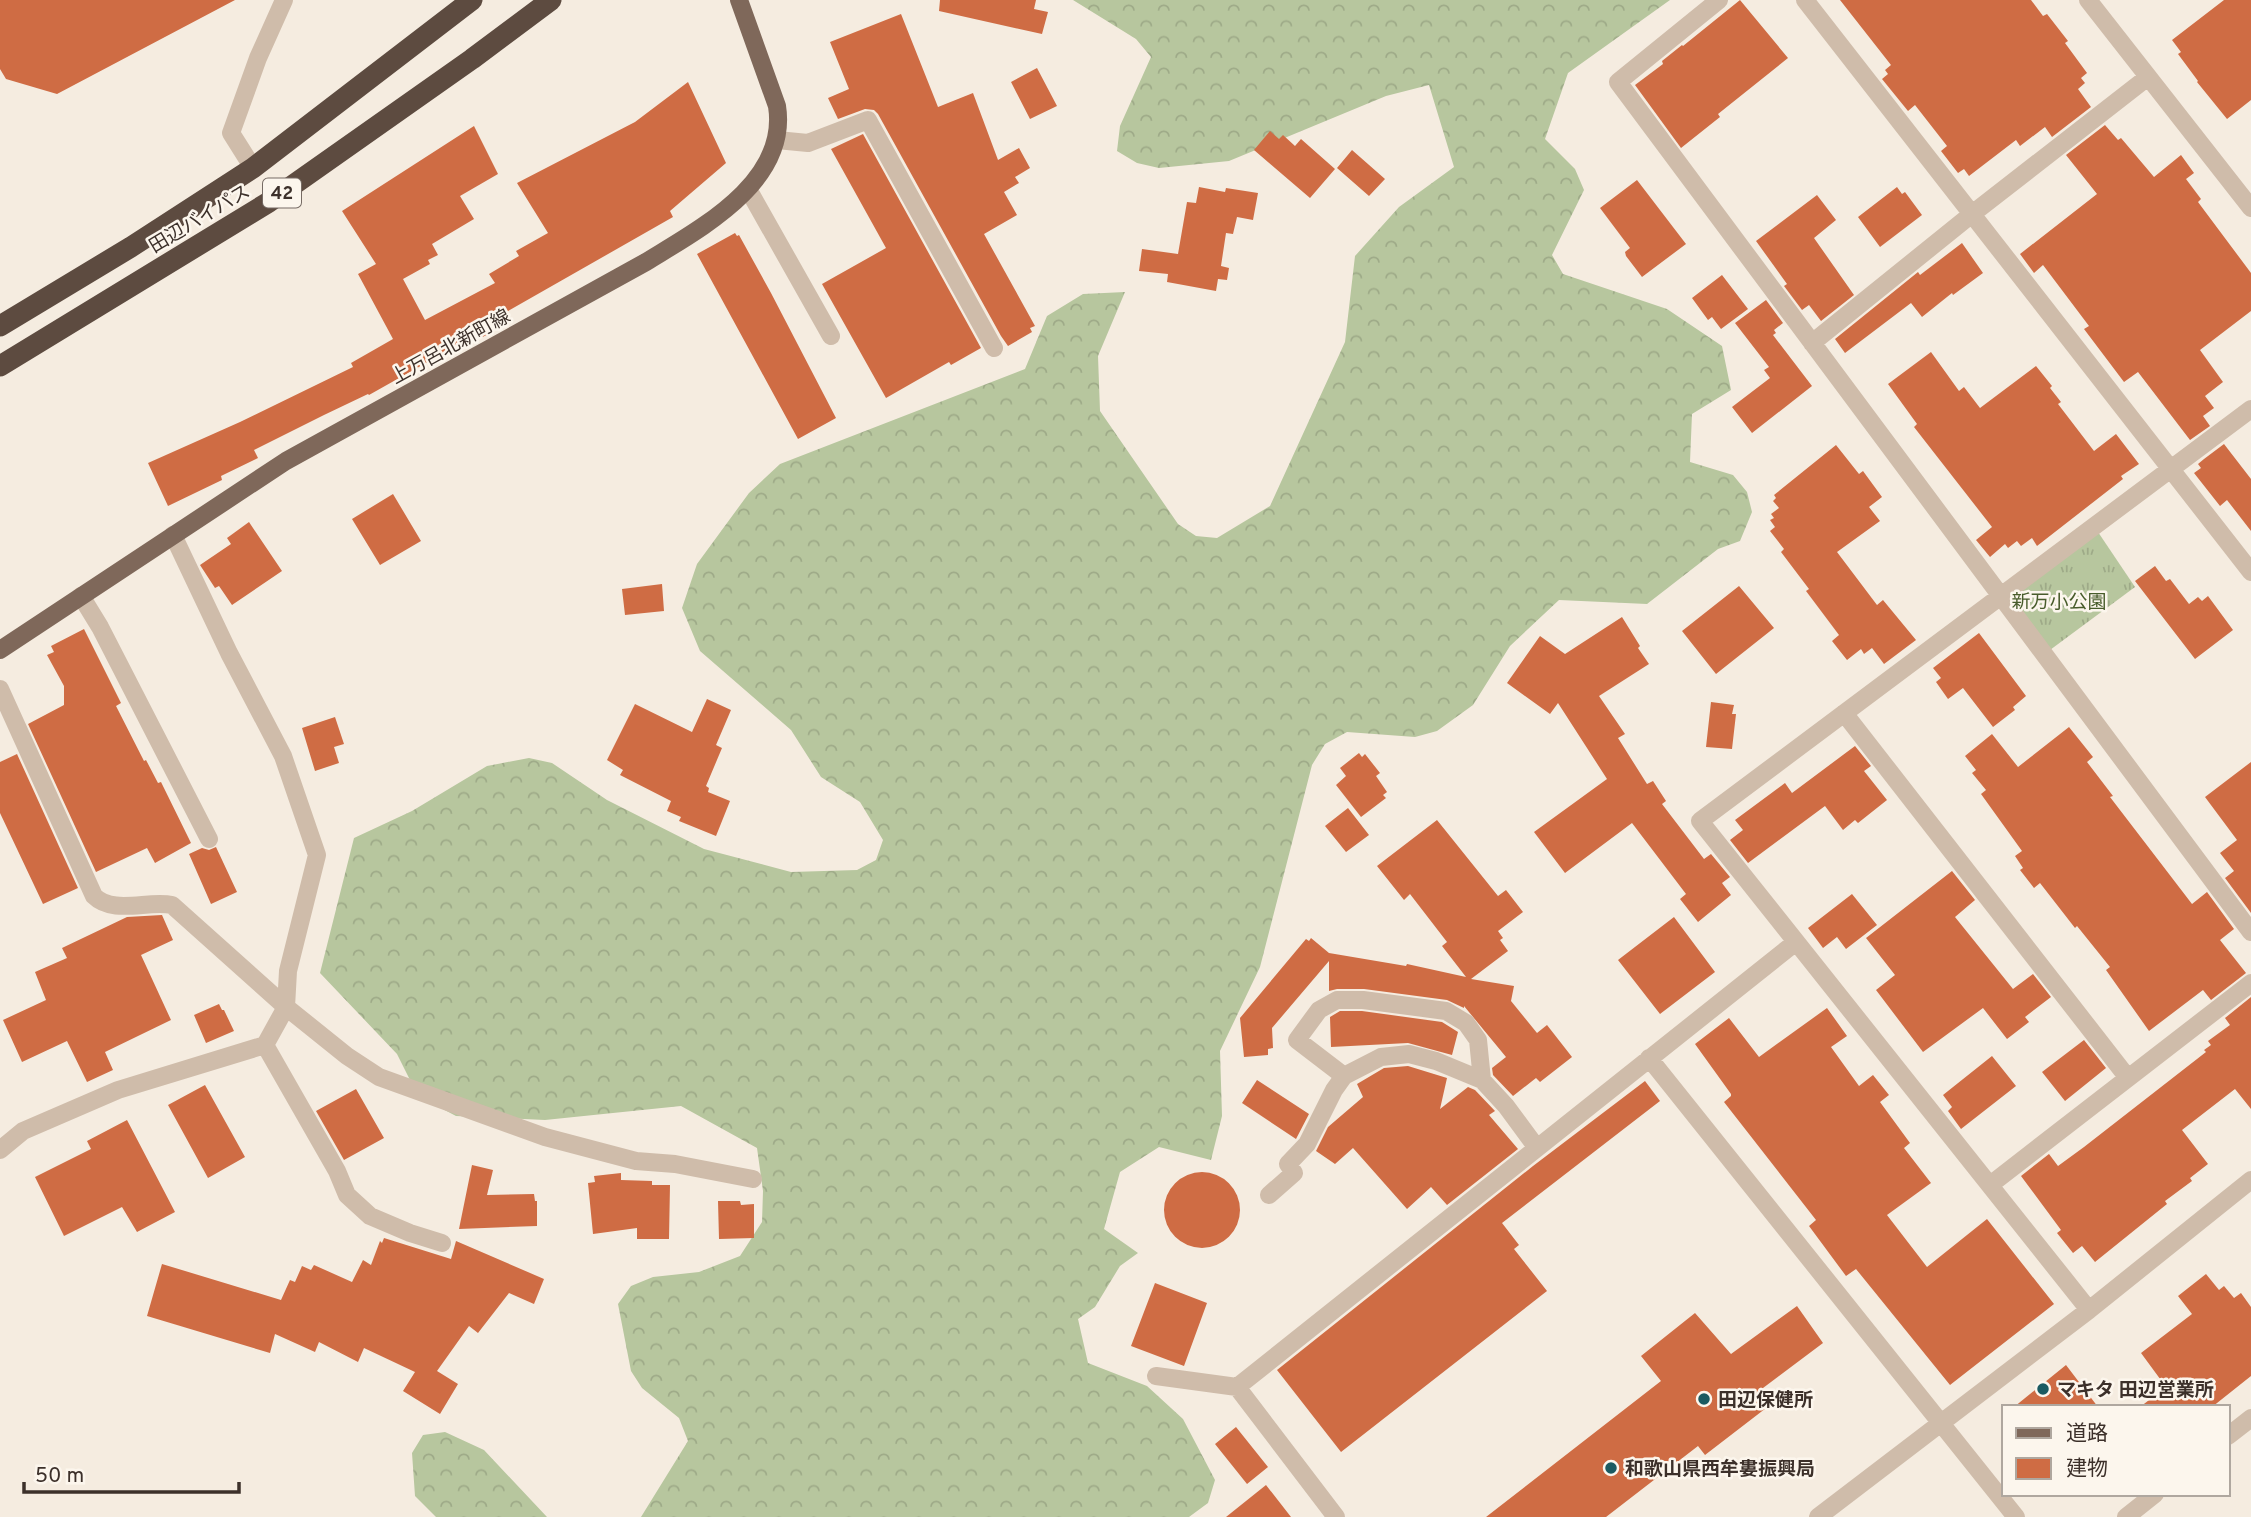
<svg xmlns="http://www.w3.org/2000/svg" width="2251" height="1517" viewBox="0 0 2251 1517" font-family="Overpass,'Noto Sans JP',sans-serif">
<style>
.grass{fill:url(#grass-tufts)}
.forest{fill:url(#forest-crowns)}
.building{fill:#cf6c44}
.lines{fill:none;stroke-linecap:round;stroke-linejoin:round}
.minor{stroke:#cfbcaa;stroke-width:18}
.major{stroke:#7f685a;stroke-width:18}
.highway{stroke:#5d4b40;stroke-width:21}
.poi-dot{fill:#1b5a61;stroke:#fcf6ed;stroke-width:2.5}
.labels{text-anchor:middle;stroke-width:5;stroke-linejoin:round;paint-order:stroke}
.shield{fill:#fcf6ed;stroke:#766b64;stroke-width:2}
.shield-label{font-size:18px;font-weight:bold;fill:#3c302a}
.street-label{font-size:19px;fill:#3c302a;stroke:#fcf6ed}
.park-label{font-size:19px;fill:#485c2b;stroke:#fcf6ed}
.poi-label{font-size:19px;font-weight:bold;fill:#3c302a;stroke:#fcf6ed;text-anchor:start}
</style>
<defs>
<pattern id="grass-tufts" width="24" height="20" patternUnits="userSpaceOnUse" patternTransform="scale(1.75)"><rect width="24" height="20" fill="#b7c69e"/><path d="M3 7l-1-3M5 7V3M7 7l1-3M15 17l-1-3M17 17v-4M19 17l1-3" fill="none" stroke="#9eaa88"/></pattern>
<pattern id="forest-crowns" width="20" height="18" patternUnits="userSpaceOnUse" patternTransform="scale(1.75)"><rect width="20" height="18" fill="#b7c69e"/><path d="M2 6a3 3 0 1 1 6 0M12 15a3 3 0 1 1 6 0" fill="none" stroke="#9eaa88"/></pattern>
</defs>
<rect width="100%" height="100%" fill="#f5ece0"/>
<path class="grass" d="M 2098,532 L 2135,587 L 2050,650 L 2010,594 Z"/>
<path class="forest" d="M 1073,0 L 1670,0 L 1568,73 L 1545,139 L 1575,169 L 1584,190 L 1552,255 L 1563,274 L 1667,309 L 1722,346 L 1731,390 L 1692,414 L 1690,462 L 1733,475 L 1747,492 L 1752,512 L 1740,541 L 1718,549 L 1647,604 L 1559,600 L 1510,646 L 1473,705 L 1437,731 L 1415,737 L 1347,732 L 1325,744 L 1312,765 L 1260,967 L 1220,1051 L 1222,1116 L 1211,1160 L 1159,1147 L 1120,1172 L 1104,1229 L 1138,1253 L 1120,1266 L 1095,1307 L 1078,1319 L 1088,1363 L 1147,1386 L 1183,1419 L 1215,1480 L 1208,1503 L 1189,1517 L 641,1517 L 688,1441 L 679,1418 L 642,1388 L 631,1371 L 618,1304 L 631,1286 L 653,1277 L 699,1272 L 740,1256 L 762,1222 L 763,1191 L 757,1148 L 681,1106 L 545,1120 L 456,1116 L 418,1096 L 397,1054 L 320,973 L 354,838 L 412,811 L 487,766 L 529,758 L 552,763 L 607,800 L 704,849 L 791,872 L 857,870 L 876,860 L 883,840 L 860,802 L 821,777 L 791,730 L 700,651 L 682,608 L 697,564 L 749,493 L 780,464 L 1025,369 L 1047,316 L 1083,294 L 1125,292 L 1098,356 L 1100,411 L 1178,524 L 1196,536 L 1217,538 L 1270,506 L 1345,342 L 1355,256 L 1399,207 L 1454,167 L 1429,85 L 1386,96 L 1229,161 L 1159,168 L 1137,163 L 1117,151 L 1120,126 L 1151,57 L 1136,39 Z
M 445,1432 L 484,1450 L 547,1517 L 436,1517 L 415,1496 L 412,1453 L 423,1435 Z"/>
<path class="building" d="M 0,0 L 235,0 L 57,94 L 6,79 L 0,69 Z
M 940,0 L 1036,0 L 1034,9 L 1048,12 L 1042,34 L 939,11 Z
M 1740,0 L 1788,58 L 1718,114 L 1720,117 L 1681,148 L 1635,85 L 1663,64 L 1662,61 L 1682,45 L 1683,46 Z
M 1840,0 L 2031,0 L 2043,16 L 2047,14 L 2068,41 L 2065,43 L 2087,73 L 2081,78 L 2085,83 L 2078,89 L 2091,107 L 2052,137 L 2045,127 L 2020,146 L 2016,140 L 1969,176 L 1964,169 L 1958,173 L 1941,151 L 1947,146 L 1915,105 L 1908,111 L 1882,79 L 1888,74 L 1885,70 L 1891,65 Z
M 2224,0 L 2251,0 L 2251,100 L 2227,119 L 2197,82 L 2198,81 L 2178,54 L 2181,52 L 2172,40 Z
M 901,14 L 938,107 L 973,93 L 998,160 L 1019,148 L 1030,168 L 1015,177 L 1019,183 L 1004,192 L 1017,215 L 984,234 L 1035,326 L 1030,328 L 1032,332 L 1008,346 L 1001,336 L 878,114 L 874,110 L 865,109 L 838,119 L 828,98 L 849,89 L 830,42 Z
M 1037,68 L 1057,106 L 1030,119 L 1011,82 Z
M 688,82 L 726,163 L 670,211 L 673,217 L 487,323 L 492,332 L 458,350 L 456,346 L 369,395 L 368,394 L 324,415 L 254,450 L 258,458 L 221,476 L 222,480 L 168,506 L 148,463 L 240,422 L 353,367 L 351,363 L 393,339 L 358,274 L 376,264 L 342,211 L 474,126 L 498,174 L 460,196 L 474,219 L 432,244 L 438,255 L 428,260 L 430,264 L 403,279 L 425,320 L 495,283 L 489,274 L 519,256 L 516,251 L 548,233 L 517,183 L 635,122 Z
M 2105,125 L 2118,140 L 2121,138 L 2154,177 L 2181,155 L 2194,173 L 2186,179 L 2201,199 L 2198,202 L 2251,273 L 2251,311 L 2200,350 L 2223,382 L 2205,396 L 2214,408 L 2203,416 L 2210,426 L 2190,440 L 2138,372 L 2124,382 L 2084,329 L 2089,326 L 2043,265 L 2034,273 L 2020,254 L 2097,194 L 2066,155 Z
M 1270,131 L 1279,139 L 1283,135 L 1295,146 L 1301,139 L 1335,169 L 1310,198 L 1254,150 Z
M 863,134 L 981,348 L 951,365 L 949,362 L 886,398 L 822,284 L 886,248 L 831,149 Z
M 1352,150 L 1385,179 L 1369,196 L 1337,168 Z
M 1637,180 L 1686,244 L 1642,277 L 1626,256 L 1625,252 L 1630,248 L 1600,208 Z
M 1199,187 L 1225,192 L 1226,188 L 1258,193 L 1253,220 L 1237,217 L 1233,234 L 1226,233 L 1221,266 L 1229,268 L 1227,280 L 1218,279 L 1216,291 L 1167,282 L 1168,274 L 1139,271 L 1142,249 L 1178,254 L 1187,202 L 1196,203 Z
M 1897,187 L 1902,194 L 1905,192 L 1922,215 L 1880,247 L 1858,217 Z
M 1817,195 L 1836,220 L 1814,238 L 1854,295 L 1821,321 L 1809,305 L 1802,310 L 1784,286 L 1787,284 L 1756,241 Z
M 735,233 L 737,236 L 739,235 L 771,293 L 836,418 L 798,439 L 697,254 Z
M 1962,243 L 1983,273 L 1953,295 L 1952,293 L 1922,317 L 1911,303 L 1845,353 L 1835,339 L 1918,272 L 1920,275 Z
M 1722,275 L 1748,309 L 1721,329 L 1712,317 L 1708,320 L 1692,298 Z
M 1766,300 L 1783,323 L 1774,330 L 1776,333 L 1773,335 L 1812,386 L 1752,433 L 1732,407 L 1770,378 L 1764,370 L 1769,367 L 1735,323 Z
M 1931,352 L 1959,391 L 1964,387 L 1980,408 L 2036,366 L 2052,386 L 2050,388 L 2061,402 L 2058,404 L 2094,451 L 2116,434 L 2139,464 L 2121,476 L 2123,479 L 2037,546 L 2032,538 L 2021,546 L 2017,541 L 2008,548 L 2005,544 L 1990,557 L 1976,540 L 1992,527 L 1914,427 L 1917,424 L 1888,384 Z
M 2224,444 L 2251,479 L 2251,531 L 2227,500 L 2220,506 L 2194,473 L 2201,468 L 2198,464 L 2204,459 Z
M 1836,445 L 1859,474 L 1863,471 L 1882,497 L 1869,507 L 1880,521 L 1837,552 L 1877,605 L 1883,600 L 1916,640 L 1884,664 L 1872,648 L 1864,654 L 1861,649 L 1847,660 L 1832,641 L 1839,635 L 1806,591 L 1809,589 L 1781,552 L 1784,549 L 1770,531 L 1775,527 L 1770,520 L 1774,518 L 1771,514 L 1779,508 L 1773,501 L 1776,498 L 1774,495 Z
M 393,494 L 421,541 L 380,565 L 352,519 Z
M 249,522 L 282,571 L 232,605 L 219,586 L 215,588 L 200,565 L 231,544 L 227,538 Z
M 2155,566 L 2166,581 L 2170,579 L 2189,604 L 2198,597 L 2202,601 L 2208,596 L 2233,630 L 2195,659 L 2135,581 Z
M 662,584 L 664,611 L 625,615 L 622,589 Z
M 1739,586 L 1774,628 L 1716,674 L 1682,631 Z
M 1622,617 L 1640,646 L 1638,648 L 1649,664 L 1599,696 L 1625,734 L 1618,738 L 1647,784 L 1653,781 L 1666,801 L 1662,804 L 1704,859 L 1711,854 L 1730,877 L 1722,883 L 1731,895 L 1698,922 L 1680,899 L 1686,894 L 1632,823 L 1565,873 L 1534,832 L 1607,779 L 1558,703 L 1550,714 L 1507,683 L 1540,636 L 1565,654 Z
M 84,629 L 121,703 L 116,706 L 144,761 L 146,760 L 158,783 L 161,782 L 191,843 L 155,863 L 147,848 L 96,872 L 28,724 L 64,705 L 64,686 L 47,655 L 54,652 L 51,646 Z
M 1979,633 L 2026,696 L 2013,707 L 2015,710 L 1993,727 L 1963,688 L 1948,699 L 1936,682 L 1941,678 L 1933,668 Z
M 707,699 L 731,710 L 716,745 L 722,748 L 706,786 L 709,788 L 708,792 L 730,801 L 716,836 L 679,821 L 681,817 L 667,811 L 671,801 L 620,775 L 623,770 L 607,760 L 635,704 L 692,732 Z
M 1711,702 L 1734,705 L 1732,714 L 1736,714 L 1732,749 L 1706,747 Z
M 335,717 L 344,744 L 334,747 L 339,763 L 315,771 L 302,728 Z
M 2069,727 L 2093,757 L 2087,762 L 2113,796 L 2110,797 L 2192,904 L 2207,892 L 2234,929 L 2220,940 L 2246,973 L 2211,1000 L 2203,990 L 2149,1031 L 2106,970 L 2110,967 L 2077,926 L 2075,928 L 2040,883 L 2034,888 L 2020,870 L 2023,868 L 2015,856 L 2022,851 L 1981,794 L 1986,790 L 1972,773 L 1976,770 L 1965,756 L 1992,734 L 2018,767 Z
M 1855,746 L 1871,766 L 1864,771 L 1887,800 L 1858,823 L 1855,820 L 1843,830 L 1825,806 L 1748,863 L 1730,840 L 1743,830 L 1735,820 L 1785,783 L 1792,793 Z
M 1359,753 L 1362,757 L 1365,754 L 1380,773 L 1376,776 L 1387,792 L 1383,795 L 1386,798 L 1361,817 L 1336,785 L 1346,776 L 1340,768 Z
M 17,754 L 78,888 L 43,904 L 0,813 L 0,762 Z
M 2251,762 L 2251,913 L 2225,878 L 2234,871 L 2220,853 L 2237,840 L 2205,797 Z
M 1348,808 L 1369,835 L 1346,852 L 1325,826 Z
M 1437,820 L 1498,896 L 1506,890 L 1523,912 L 1498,931 L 1503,938 L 1500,940 L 1508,951 L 1471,979 L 1514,986 L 1511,1001 L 1537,1033 L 1547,1025 L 1572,1057 L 1540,1082 L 1536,1078 L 1513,1096 L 1493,1075 L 1492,1068 L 1506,1057 L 1464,1006 L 1464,1008 L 1447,1000 L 1364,989 L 1337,989 L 1329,991 L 1329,961 L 1272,1028 L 1273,1048 L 1268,1049 L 1268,1055 L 1244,1057 L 1240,1018 L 1306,939 L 1309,941 L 1311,938 L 1329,953 L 1406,966 L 1407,964 L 1466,977 L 1442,946 L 1447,942 L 1410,894 L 1404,900 L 1377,866 Z
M 216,847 L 237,892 L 211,904 L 189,854 L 202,848 L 209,850 Z
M 1952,871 L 1975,900 L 1955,917 L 2013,989 L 2033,974 L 2051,997 L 2025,1017 L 2029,1022 L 2007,1039 L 1983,1008 L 1923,1052 L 1876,990 L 1895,975 L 1866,938 Z
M 1852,894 L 1877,925 L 1846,949 L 1837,937 L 1823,948 L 1808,928 Z
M 162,915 L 173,940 L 141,955 L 171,1020 L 105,1052 L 113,1070 L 87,1082 L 67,1041 L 22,1062 L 3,1020 L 46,1000 L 35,972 L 67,958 L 62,948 L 127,917 Z
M 1674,917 L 1715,972 L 1660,1014 L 1618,960 Z
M 2251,997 L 2251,1109 L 2235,1089 L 2182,1130 L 2208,1164 L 2190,1178 L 2192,1181 L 2165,1201 L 2167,1204 L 2095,1262 L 2082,1246 L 2073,1253 L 2057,1233 L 2061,1230 L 2021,1176 L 2049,1154 L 2058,1166 L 2084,1147 L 2206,1052 L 2204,1050 L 2211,1045 L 2208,1041 L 2230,1025 L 2225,1018 Z
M 219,1004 L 222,1010 L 224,1010 L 234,1031 L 206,1043 L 194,1015 Z
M 1827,1008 L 1847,1036 L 1831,1047 L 1859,1086 L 1873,1075 L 1889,1095 L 1880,1102 L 1910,1143 L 1904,1148 L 1931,1183 L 1887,1215 L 1927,1267 L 1987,1219 L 2054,1304 L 1950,1385 L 1856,1269 L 1846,1276 L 1809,1226 L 1816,1220 L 1724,1102 L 1731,1096 L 1731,1094 L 1695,1044 L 1729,1018 L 1759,1057 Z
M 1340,1011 L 1362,1011 L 1442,1022 L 1458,1032 L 1452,1055 L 1408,1043 L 1331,1047 L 1330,1017 Z
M 2084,1040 L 2106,1068 L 2065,1101 L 2042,1072 Z
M 1992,1056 L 2016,1086 L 1961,1129 L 1948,1111 L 1952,1107 L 1943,1095 Z
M 1408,1066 L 1447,1078 L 1440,1109 L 1468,1087 L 1475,1090 L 1495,1111 L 1489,1115 L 1518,1149 L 1447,1205 L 1431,1187 L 1407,1209 L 1353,1148 L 1335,1164 L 1316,1151 L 1328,1127 L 1363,1097 L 1357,1084 L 1384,1068 Z
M 1257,1080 L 1309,1114 L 1296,1139 L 1242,1103 Z
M 1645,1081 L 1660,1101 L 1502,1223 L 1519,1245 L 1514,1249 L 1547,1291 L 1341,1452 L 1277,1370 L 1533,1166 Z
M 205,1085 L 245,1157 L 208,1178 L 168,1105 Z
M 356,1089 L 384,1138 L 344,1160 L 316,1111 Z
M 127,1120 L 175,1212 L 137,1232 L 122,1207 L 64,1236 L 35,1177 L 91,1149 L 87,1141 Z
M 472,1165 L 493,1170 L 487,1195 L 534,1194 L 535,1201 L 537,1201 L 537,1226 L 459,1229 Z
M1164 1210a38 38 0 1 1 76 0a38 38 0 1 1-76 0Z
M 621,1173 L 621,1180 L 652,1181 L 652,1185 L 670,1185 L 669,1239 L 637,1239 L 637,1228 L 593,1234 L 588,1183 L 595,1182 L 594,1176 Z
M 718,1201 L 740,1201 L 741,1205 L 754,1204 L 754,1238 L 719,1239 Z
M 384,1238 L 451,1259 L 456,1241 L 544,1279 L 534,1304 L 509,1293 L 478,1333 L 469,1326 L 437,1371 L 458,1384 L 440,1414 L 403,1391 L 415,1372 L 364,1348 L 358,1362 L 319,1342 L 315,1352 L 275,1334 L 270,1353 L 147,1316 L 162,1264 L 281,1300 L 290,1280 L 295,1282 L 302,1266 L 311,1270 L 314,1265 L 352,1282 L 363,1260 L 371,1265 L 380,1241 L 382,1243 Z
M 2206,1274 L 2219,1290 L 2224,1286 L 2234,1298 L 2241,1293 L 2251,1307 L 2251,1376 L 2212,1407 L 2140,1407 L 2166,1387 L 2141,1353 L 2192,1314 L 2178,1296 Z
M 1155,1283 L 1207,1303 L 1184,1366 L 1131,1346 Z
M 1797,1306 L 1823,1343 L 1759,1391 L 1770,1405 L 1705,1455 L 1698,1446 L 1606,1517 L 1486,1517 L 1661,1381 L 1641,1356 L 1695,1313 L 1731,1354 Z
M 2066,1365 L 2098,1407 L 2014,1407 Z
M 1236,1427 L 1268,1467 L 1247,1484 L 1215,1444 Z
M 1266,1485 L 1291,1517 L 1226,1517 Z"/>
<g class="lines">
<path class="minor" d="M 1719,0 L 1618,82 L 2251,932
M 1805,0 L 2251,572
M 2088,0 L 2251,208
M 777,140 L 808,143 L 868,120 L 994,348
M 253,168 L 231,133 L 258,58 L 284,0
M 748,189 L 831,336
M 1812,343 L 1972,214 L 2148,77
M 81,596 L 100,627 L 209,839
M 0,689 L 94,896 C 113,915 148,900 172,905 L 286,1007 L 347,1056 L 379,1077 L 545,1137 L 636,1161 L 675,1164 L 753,1179
M 1844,713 L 2128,1078
M 265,1045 L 337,1171 L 347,1195 L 370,1216 L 410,1233 L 442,1243
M 1649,1058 L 2016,1517
M 1344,1076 L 1297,1040 L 1319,1010 L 1337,1000 L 1363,1000 L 1446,1011 L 1466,1023 L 1478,1040 L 1482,1080
M 0,1150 L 23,1131 L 118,1090 L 265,1045 L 286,1007 L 288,971 L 317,855 L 283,756 L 229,653 L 173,535
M 1990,1185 L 2251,983
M 1269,1195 L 1294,1173 L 1288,1164 L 1307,1144 L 1334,1090 L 1344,1076 L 1381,1057 L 1409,1054 L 1436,1061 L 1482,1080 L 1506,1106 L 1537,1148
M 2089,1310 L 1700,821 L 2251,409
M 1156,1376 L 1237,1387 L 1796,942
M 1237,1387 L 1336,1517
M 2228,1436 L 2251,1418
M 1818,1517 L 2089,1310 L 2251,1180
M 2126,1517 L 2155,1494"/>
<path class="major" d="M 0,650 L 286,461 L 646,262 C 701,228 789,182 777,106 L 739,0"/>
<path class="highway" d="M 0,326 L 131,247 L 253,168 L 472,0
M 0,366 L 269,202 L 472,59 L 551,0"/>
</g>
<g class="poi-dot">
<circle cx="2043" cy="1389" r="7"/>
<circle cx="1704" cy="1399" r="7"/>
<circle cx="1611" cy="1468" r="7"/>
</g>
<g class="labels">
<rect class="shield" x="263" y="178.5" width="38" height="29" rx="5"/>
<g class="shield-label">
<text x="282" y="199">42</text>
</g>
<g class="street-label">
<text transform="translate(199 218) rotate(-31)" y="7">田辺バイパス</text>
<text transform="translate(450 346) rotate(-29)" y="7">上万呂北新町線</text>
</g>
<g class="park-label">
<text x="2059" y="608">新万小公園</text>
</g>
<g class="poi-label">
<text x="2057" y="1396">マキタ 田辺営業所</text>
<text x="1718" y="1406">田辺保健所</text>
<text x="1625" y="1475">和歌山県西牟婁振興局</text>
</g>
</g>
<rect x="2002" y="1405" width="228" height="91" fill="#fcf6ed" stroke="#afa79f" stroke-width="2"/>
<rect x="2016" y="1428" width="35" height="10" fill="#7f685a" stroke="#afa79f" stroke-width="2"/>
<text x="2066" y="1440" font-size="21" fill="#3c302a">道路</text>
<rect x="2016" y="1458" width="35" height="21" fill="#cf6c44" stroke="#afa79f" stroke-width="2"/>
<text x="2066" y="1475" font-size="21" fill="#3c302a">建物</text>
<path d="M24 1482v10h215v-10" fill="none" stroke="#3c302a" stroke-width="3.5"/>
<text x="35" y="1482" font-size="21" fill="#3c302a" stroke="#fcf6ed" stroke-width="5" paint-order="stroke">50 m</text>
</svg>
